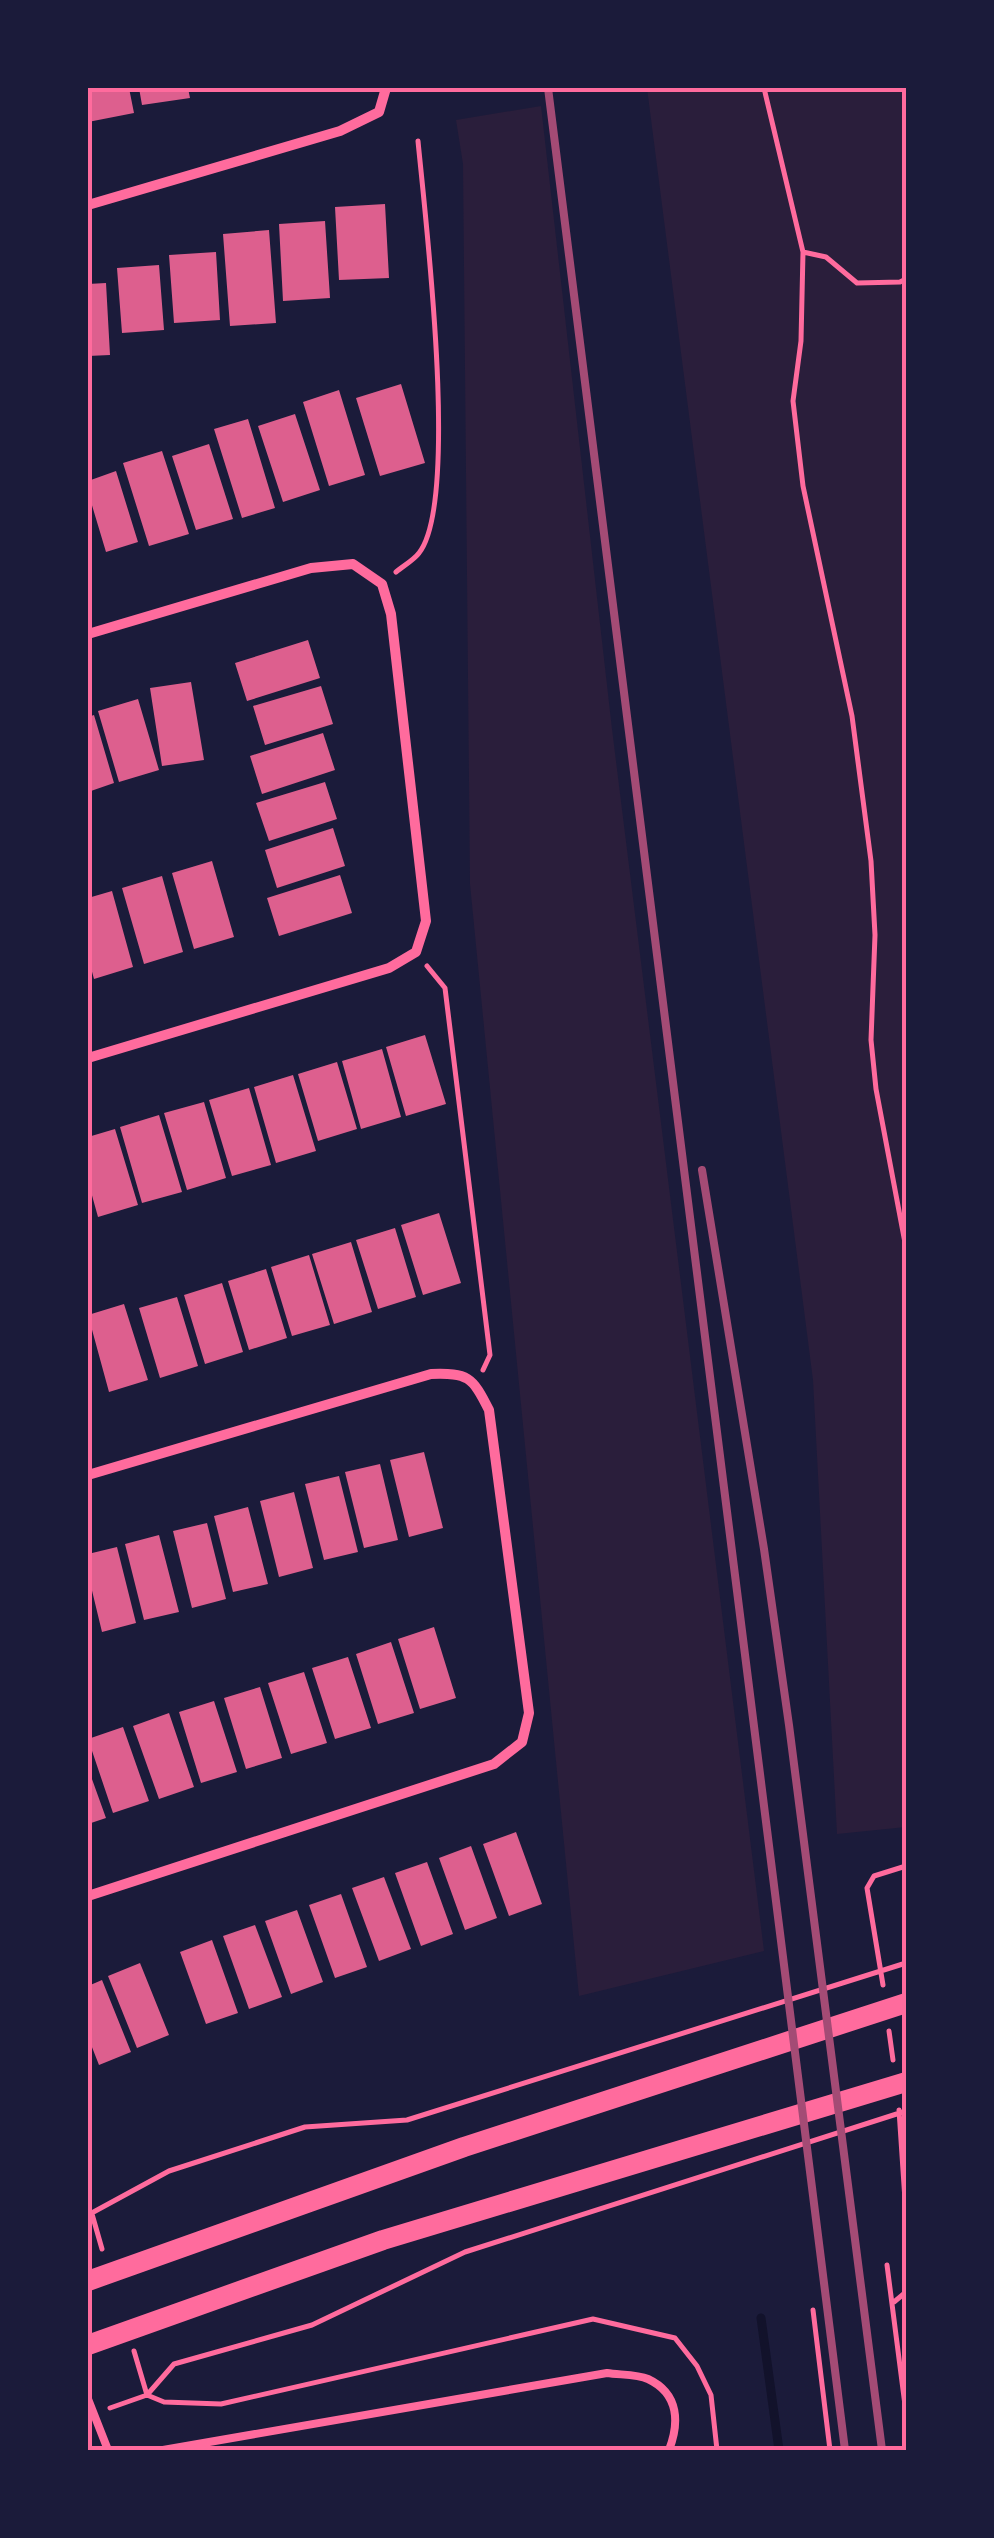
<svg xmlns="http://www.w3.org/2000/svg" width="994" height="2538" viewBox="0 0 994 2538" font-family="'Exo 2',sans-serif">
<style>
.green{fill:#2a1e3b}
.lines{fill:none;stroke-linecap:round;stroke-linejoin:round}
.stream{stroke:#12122b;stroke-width:9}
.building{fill:#dd5f8e}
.path{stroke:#ff6b9d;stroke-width:5}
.service{stroke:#ff6b9d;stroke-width:8}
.minor{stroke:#ff6b9d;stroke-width:10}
.secondary{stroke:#ff6b9d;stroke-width:20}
.rail{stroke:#a44b75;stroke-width:8}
.neatline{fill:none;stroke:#ff6b9d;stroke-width:4}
</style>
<rect width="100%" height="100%" fill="#1b1b3a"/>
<path class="green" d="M 647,88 L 906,88 L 906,1827 L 837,1834 L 813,1380 Z
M 541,106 L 612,729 L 764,1951 L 579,1996 L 470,884 L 463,164 L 456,120 Z"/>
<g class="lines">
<path class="stream" d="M 761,2318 L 779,2450"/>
</g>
<path class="building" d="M 88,88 L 129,88 L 134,113 L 88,122 Z
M 139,88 L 188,88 L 190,98 L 142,105 Z
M 385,204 L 389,278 L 339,280 L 335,207 Z
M 325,221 L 330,298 L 283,301 L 279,224 Z
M 269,230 L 276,323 L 230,326 L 223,234 Z
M 216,252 L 220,320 L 174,323 L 169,255 Z
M 159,265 L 164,330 L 122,333 L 117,268 Z
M 106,283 L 110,355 L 88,356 L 88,284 Z
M 401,384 L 425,463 L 380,476 L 356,398 Z
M 339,390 L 365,475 L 329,486 L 303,402 Z
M 295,414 L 320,490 L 283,502 L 258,426 Z
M 248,419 L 275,508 L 242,518 L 214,429 Z
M 209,444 L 233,519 L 196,530 L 172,456 Z
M 162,451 L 189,534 L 149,546 L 123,463 Z
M 116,471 L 138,542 L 106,552 L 88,492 L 88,481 Z
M 308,640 L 320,678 L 247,701 L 235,663 Z
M 191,682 L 204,760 L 162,766 L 150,688 Z
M 321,686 L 333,724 L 265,745 L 253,706 Z
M 138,699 L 159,770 L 119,782 L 98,711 Z
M 94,715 L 114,783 L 88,792 L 88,717 Z
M 323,733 L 335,770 L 262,794 L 250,756 Z
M 325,782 L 337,819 L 269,841 L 256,803 Z
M 333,828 L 345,866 L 277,888 L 265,850 Z
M 212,861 L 234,937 L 194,949 L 172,873 Z
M 340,875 L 352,913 L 279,936 L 267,898 Z
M 162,876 L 183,952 L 144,964 L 122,888 Z
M 112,891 L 133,967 L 94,979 L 88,957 L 88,898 Z
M 425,1035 L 446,1104 L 406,1116 L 386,1047 Z
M 382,1049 L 401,1117 L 361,1129 L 342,1061 Z
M 337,1062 L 357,1129 L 318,1141 L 298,1074 Z
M 293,1075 L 316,1151 L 276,1163 L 254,1087 Z
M 249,1088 L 271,1165 L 232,1176 L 209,1100 Z
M 204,1102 L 226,1178 L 187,1190 L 164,1113 Z
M 159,1115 L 182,1192 L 142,1203 L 120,1127 Z
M 115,1129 L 138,1205 L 98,1217 L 88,1181 L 88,1137 Z
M 439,1213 L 461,1283 L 423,1295 L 401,1225 Z
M 395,1228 L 416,1297 L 378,1309 L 356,1240 Z
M 351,1242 L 372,1312 L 334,1324 L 312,1254 Z
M 309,1255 L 330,1325 L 292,1336 L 271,1267 Z
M 266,1269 L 287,1338 L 249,1350 L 228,1281 Z
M 222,1283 L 243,1352 L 205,1364 L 184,1295 Z
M 177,1297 L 198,1366 L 160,1378 L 139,1308 Z
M 124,1304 L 148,1380 L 109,1392 L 88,1315 Z
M 424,1452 L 443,1528 L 409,1537 L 390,1460 Z
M 380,1464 L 398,1540 L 364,1548 L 345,1472 Z
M 339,1476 L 358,1552 L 324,1560 L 305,1484 Z
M 294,1492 L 313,1568 L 279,1577 L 260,1501 Z
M 248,1507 L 268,1584 L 233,1592 L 214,1516 Z
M 207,1523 L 226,1599 L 192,1608 L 173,1531 Z
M 159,1535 L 179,1612 L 144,1620 L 125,1544 Z
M 117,1547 L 136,1623 L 102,1632 L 88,1574 L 88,1554 Z
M 434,1627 L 456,1698 L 420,1709 L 398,1639 Z
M 391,1642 L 414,1713 L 378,1724 L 356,1654 Z
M 348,1657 L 371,1728 L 335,1739 L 312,1668 Z
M 304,1672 L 327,1743 L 291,1754 L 268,1683 Z
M 260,1687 L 282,1758 L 246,1769 L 224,1698 Z
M 214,1701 L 237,1772 L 201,1783 L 179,1712 Z
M 169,1713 L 194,1787 L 159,1799 L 133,1726 Z
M 123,1727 L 149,1801 L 113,1813 L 88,1739 Z
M 88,1768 L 106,1818 L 88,1824 Z
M 516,1832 L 542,1904 L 509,1916 L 483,1844 Z
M 471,1846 L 497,1918 L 465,1930 L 439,1858 Z
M 427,1862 L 453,1934 L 421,1946 L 395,1873 Z
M 384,1877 L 411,1949 L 379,1961 L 352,1888 Z
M 341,1894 L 367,1967 L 335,1978 L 309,1905 Z
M 297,1910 L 323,1982 L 291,1994 L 265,1921 Z
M 255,1925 L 282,1997 L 249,2009 L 223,1936 Z
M 212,1940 L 238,2013 L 206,2024 L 180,1952 Z
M 140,1963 L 169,2035 L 137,2048 L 108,1976 Z
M 102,1980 L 131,2052 L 99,2065 L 88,2037 L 88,1986 Z"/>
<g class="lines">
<path class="path" d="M 764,88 L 803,252 L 801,341 L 793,401 L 803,486 L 852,716 L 871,861 L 875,935 L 871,1040 L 876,1089 L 906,1248
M 803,252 L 826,257 L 857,283 L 900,282 L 906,279
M 396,572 C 403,566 414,560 419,553 C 460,501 425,215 418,141
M 427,966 L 445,988 L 490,1355 L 483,1370
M 906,1461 L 906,1603
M 883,1985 L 867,1888 L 874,1876 L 906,1866
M 889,2031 L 893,2060
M 899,2110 L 906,2215
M 92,2214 L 102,2249
M 88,2215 L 169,2171 L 305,2127 L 407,2120 L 906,1963
M 887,2265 L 906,2413
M 894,2302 L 906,2292
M 813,2310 L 830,2450
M 134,2351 L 147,2395 L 164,2402 L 221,2404 L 593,2319 L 675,2338 L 697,2366 L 711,2395 L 717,2450
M 110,2408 L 147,2395 L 174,2364 L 312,2325 L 465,2252 L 906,2111"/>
<path class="service" d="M 88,2399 L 108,2450
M 163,2450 L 607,2373 C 619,2375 637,2374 648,2379 C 680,2394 679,2424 669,2450"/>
<path class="minor" d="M 88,205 L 340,131 L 379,112 L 386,88
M 88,634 L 311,568 L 353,564 L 382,584 L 391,614 L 426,921 L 416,952 L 389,968 L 88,1058
M 88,1475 L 431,1374 C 468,1373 472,1376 489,1410 L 529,1713 L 522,1742 L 494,1764 L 88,1896"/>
<path class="secondary" d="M 88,2281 L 464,2147 L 906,2003
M 88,2345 L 383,2240 L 906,2082"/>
<path class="rail" d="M 548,88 L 845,2450
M 702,1170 L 764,1549 L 789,1725 L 882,2450"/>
</g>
<rect width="994" height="2538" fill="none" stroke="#1b1b3a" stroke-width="180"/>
<rect x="90" y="90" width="814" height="2358" class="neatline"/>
</svg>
